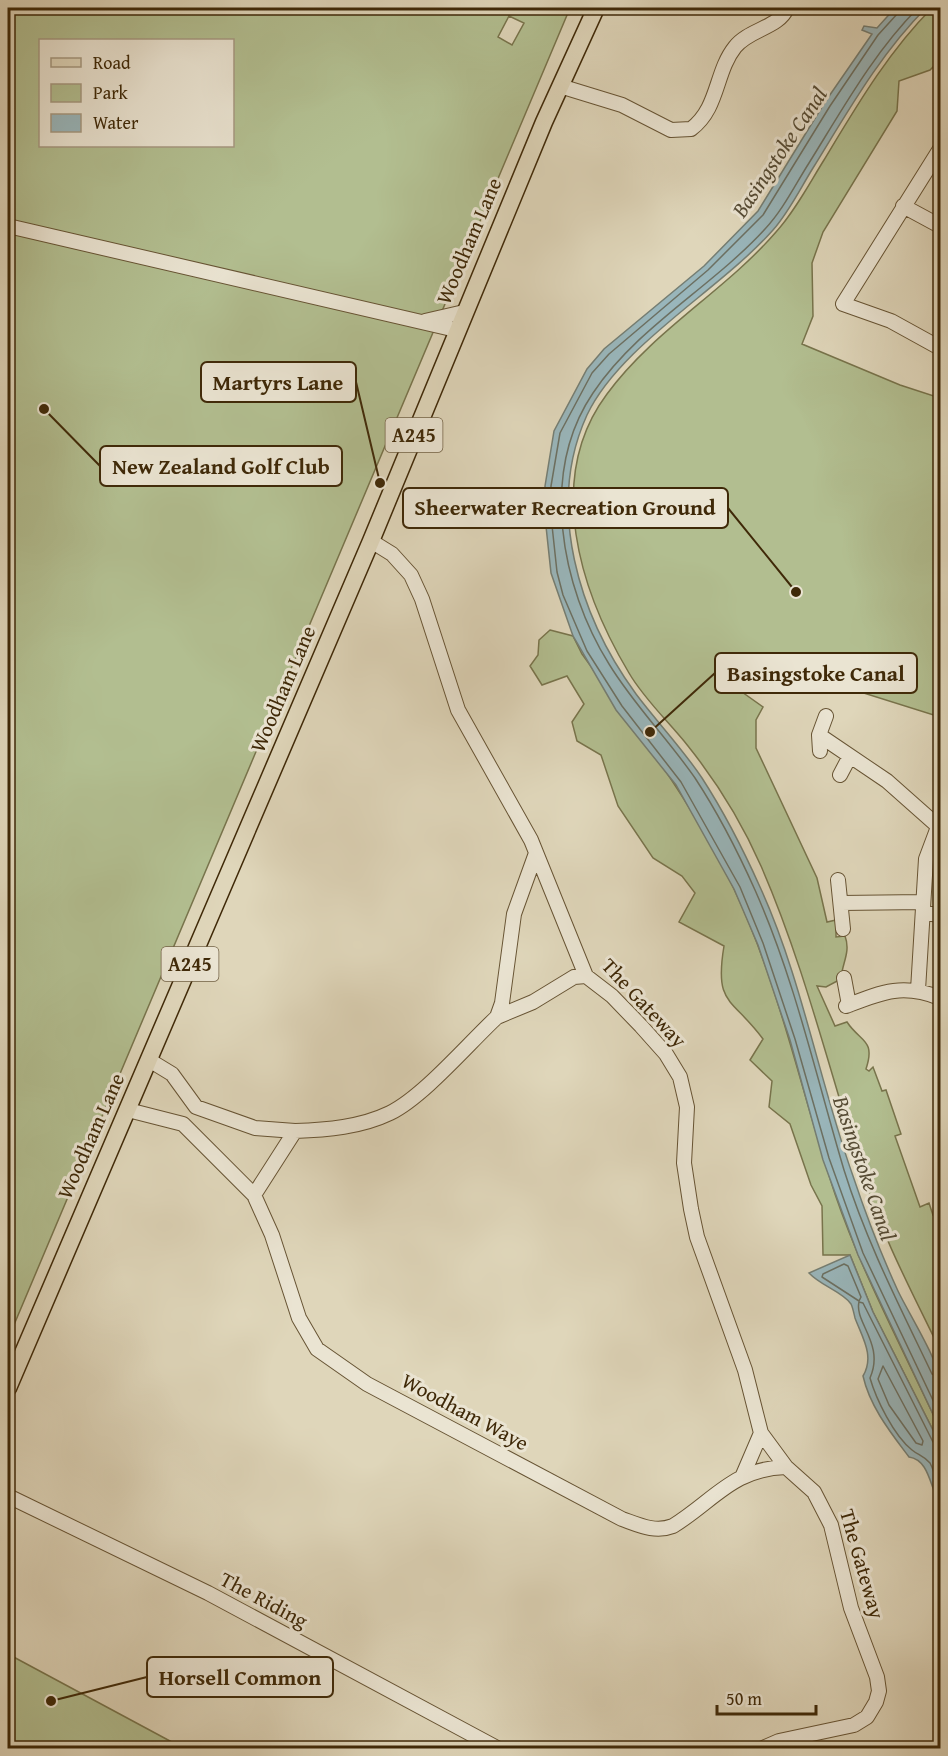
<svg xmlns="http://www.w3.org/2000/svg" width="948" height="1756" viewBox="0 0 948 1756" font-family="'Gentium Book Plus',serif">
<style>
.green{fill:#b2be90;stroke:#78744c;stroke-width:1.5;fill-rule:evenodd}
.water{fill:#99b6bb;stroke:#757e73;stroke-width:1.5}
.lines{fill:none;stroke-linecap:round;stroke-linejoin:round}
.shore{stroke:#6c7062;stroke-width:1.5}
.minor-casing{stroke:#675434;stroke-width:16}
.major-casing{stroke:#3f2908;stroke-width:19}
.minor{stroke:#eae4d2;stroke-width:14}
.major{stroke:#dfd6ba;stroke-width:16}
.labels{text-anchor:middle;stroke-width:6;stroke-linejoin:round;paint-order:stroke}
.shield{fill:#eae4d2;stroke:#726145;stroke-width:1.5}
.shield-label{font-size:20px;font-weight:bold;fill:#3f2908}
.street-label{font-size:21px;fill:#3f2908;stroke:#eae4d2}
.water-label{font-size:22px;font-style:italic;fill:#564c35;stroke:#eae4d2}
.leader{fill:none;stroke:#3f2908;stroke-width:2}
.callout-dot{fill:#3f2908;stroke:#eae4d2;stroke-width:2}
.callout{fill:#eae4d2;stroke:#3f2908;stroke-width:2}
.callout-label{font-size:22px;text-anchor:middle;font-weight:bold;fill:#3f2908}
</style>
<rect width="100%" height="100%" fill="#dfd6ba"/>
<filter id="stains"><feTurbulence type="fractalNoise" baseFrequency=".00333" numOctaves="4"/><feColorMatrix values="0 0 0 0 .2 0 0 0 0 .09 0 0 0 0 .02 0 0 0 .5 -.17"/></filter>
<radialGradient id="worn" r=".72"><stop offset=".6" stop-color="#630" stop-opacity="0"/><stop offset="1" stop-color="#630" stop-opacity=".3"/></radialGradient>
<path class="green" d="M 8,8 L 570,8 L 8,1339 ZM 509,16 L 524,23 L 512,45 L 498,37 ZM 40,40 L 232,40 L 232,146 L 40,146 Z
M 932,8 L 940,8 L 940,60 L 930,70 L 899,81 L 897,111 L 823,232 L 812,263 L 813,316 L 802,344 L 900,385 L 940,398 L 940,717 L 797,672 L 742,692 L 763,707 L 756,720 L 756,748 L 817,878 L 827,922 L 836,920 L 836,937 L 845,936 C 851,952 842,963 841,979 L 826,987 L 817,986 L 835,1026 L 847,1022 C 860,1042 876,1039 866,1069 L 869,1071 L 873,1067 L 882,1091 L 886,1090 L 901,1134 L 895,1136 L 920,1207 L 929,1203 L 933,1215 L 940,1213 L 940,1350 C 913,1294 883,1238 864,1178 C 830,1074 805,967 761,866 C 743,825 716,781 688,746 C 669,722 644,699 629,673 C 580,591 544,478 607,394 C 654,330 725,291 776,232 C 795,211 809,184 824,160 C 856,107 888,52 932,8 Z
M 550,630 L 573,636 L 582,654 C 637,730 694,804 734,889 C 780,986 801,1092 835,1194 C 863,1276 904,1351 940,1429 L 940,1444 L 873,1312 L 850,1255 L 823,1255 L 822,1206 L 811,1185 L 790,1124 L 769,1107 L 772,1081 L 750,1060 L 763,1039 C 732,997 714,1006 724,946 L 679,922 L 695,893 L 682,876 L 653,858 L 618,806 L 601,755 L 577,741 L 572,722 L 584,704 L 567,676 L 542,685 L 530,666 L 538,655 L 539,640 Z
M 8,1654 L 183,1748 L 8,1748 Z"/>
<path class="water" d="M 895,8 L 926,8 C 880,54 847,113 813,168 C 800,189 789,212 773,230 C 720,290 620,345 587,415 C 545,507 579,616 636,694 C 657,722 682,748 702,778 C 724,812 743,849 760,887 C 802,979 819,1081 853,1176 C 866,1215 881,1254 898,1291 C 908,1312 938,1360 940,1380 C 943,1395 941,1413 940,1429 L 858,1255 L 823,1160 L 790,1040 L 758,945 L 734,889 L 676,785 L 616,710 L 573,636 L 551,573 L 545,517 L 545,486 L 554,431 L 587,369 L 604,349 L 704,266 L 758,211 L 825,102 L 872,34 L 862,30 L 864,26 L 877,28 Z
M 850,1255 L 873,1312 L 940,1444 L 940,1504 C 930,1489 930,1460 909,1457 C 891,1433 870,1407 863,1376 C 875,1356 862,1337 855,1318 C 854,1314 853,1308 851,1304 C 843,1292 821,1286 809,1273 Z"/>
<g class="lines">
<path class="shore" d="M 899,8 L 898,13 L 878,35 L 830,106 L 763,215 L 708,270 L 609,354 L 592,373 L 560,433 L 551,486 L 551,516 L 557,572 L 563,595 L 587,651 L 622,706 L 681,782 L 740,887 L 763,943 L 795,1039 L 829,1158 L 863,1253 L 940,1415
M 918,8 C 874,52 842,110 809,163 C 795,185 783,210 765,229 C 712,287 637,327 593,393 C 539,473 561,587 609,664 C 634,705 668,739 695,778 C 718,813 738,852 755,890 C 795,980 816,1076 844,1170 C 866,1241 900,1307 932,1374 L 940,1378
M 844,1264 L 848,1266 L 861,1297 L 859,1301 L 822,1277 L 823,1274 Z
M 883,1366 L 923,1441 L 922,1445 L 916,1443 L 889,1405 L 878,1379 Z
M 940,1445 L 933,1442 L 863,1303 L 859,1302 C 854,1322 885,1344 870,1378 C 876,1399 894,1436 912,1450 C 918,1455 924,1456 930,1463 C 935,1472 937,1484 940,1494"/>
<g class="minor-casing">
<path id="minor" d="M 560,86 L 622,105 L 671,130 L 691,129 C 719,108 715,72 735,47 C 749,29 779,28 787,8
M 940,149 L 843,304 L 891,321 L 940,348
M 903,206 L 940,226
M 8,226 L 456,330
M 425,321 L 464,312
M 371,541 L 392,554 L 411,575 L 422,599 L 458,710 L 531,840 L 586,976 L 612,996 L 641,1026 L 666,1054 L 680,1077 L 687,1107 L 684,1163 L 691,1209 L 697,1237 L 745,1370 L 761,1433 L 786,1467 L 814,1492 L 831,1525 L 851,1608 L 877,1677 L 879,1691 L 876,1702 L 867,1717 L 854,1725 L 779,1741 L 763,1748
M 819,735 L 887,781 L 940,828
M 820,751 L 819,735 L 826,716
M 840,775 L 850,756
M 536,853 L 514,914 L 502,1003 L 497,1017 C 469,1043 423,1097 390,1113 C 361,1127 327,1130 295,1131 L 254,1195 L 272,1235 L 299,1318 L 317,1349 L 367,1384 L 622,1519 C 639,1525 655,1533 673,1526 C 715,1500 732,1469 786,1467
M 838,880 L 843,929
M 841,903 L 923,902
M 924,913 L 940,915
M 844,978 L 849,1005
M 918,990 L 926,859 L 938,827
M 846,1006 C 882,992 903,983 940,998
M 497,1017 L 533,1002 L 574,977 L 586,976
M 149,1060 L 172,1074 L 196,1107 L 255,1128 L 295,1131
M 128,1110 L 183,1124 L 254,1195
M 743,1475 L 761,1433
M 8,1496 L 208,1593 L 497,1748"/>
</g>
<g class="major-casing">
<path id="major" d="M 8,1388 L 371,541 L 544,122 L 596,8"/>
</g>
<use href="#minor" class="minor"/>
<use href="#major" class="major"/>
</g>
<g class="labels">
<g class="shield">
<rect x="385.5" y="418" width="57" height="34" rx="4.5"/>
<rect x="161.5" y="947" width="57" height="34" rx="4.5"/>
</g>
<g class="shield-label">
<text x="414" y="442">A245</text>
<text x="190" y="971">A245</text>
</g>
<g class="street-label">
<text transform="translate(469 241) rotate(-67)" y="7">Woodham Lane</text>
<text transform="translate(283 689) rotate(-67)" y="7">Woodham Lane</text>
<text transform="translate(644 1003) rotate(47)" y="7">The Gateway</text>
<text transform="translate(91 1136) rotate(-66)" y="7">Woodham Lane</text>
<text transform="translate(465 1412) rotate(28)" y="7">Woodham Waye</text>
<text transform="translate(862 1564) rotate(74)" y="7">The Gateway</text>
<text transform="translate(264 1600) rotate(28)" y="7">The Riding</text>
</g>
<g class="water-label">
<text transform="translate(779 152) rotate(-56)" y="8">Basingstoke Canal</text>
<text transform="translate(865 1168) rotate(71)" y="8">Basingstoke Canal</text>
</g>
</g>
<path class="leader" d="M380 483L356 382M44 409L100 466M796 592L728 508M650 732L715 673M51 1701L147 1677"/>
<g class="callout-dot">
<circle cx="380" cy="483" r="6"/>
<circle cx="44" cy="409" r="6"/>
<circle cx="796" cy="592" r="6"/>
<circle cx="650" cy="732" r="6"/>
<circle cx="51" cy="1701" r="6"/>
</g>
<g class="callout">
<rect x="201" y="362" width="155" height="40" rx="6"/>
<rect x="100" y="446" width="242" height="40" rx="6"/>
<rect x="403" y="488" width="325" height="40" rx="6"/>
<rect x="715" y="653" width="202" height="40" rx="6"/>
<rect x="147" y="1657" width="186" height="40" rx="6"/>
</g>
<g class="callout-label">
<text x="278" y="390">Martyrs Lane</text>
<text x="221" y="474">New Zealand Golf Club</text>
<text x="565" y="515">Sheerwater Recreation Ground</text>
<text x="816" y="681">Basingstoke Canal</text>
<text x="240" y="1685">Horsell Common</text>
</g>
<rect width="948" height="1756" fill="none" stroke="#dfd6ba" stroke-width="30"/>
<rect x="9" y="9" width="930" height="1738" fill="none" stroke="#3f2908" stroke-width="3"/>
<rect x="15" y="15" width="918" height="1726" fill="none" stroke="#3f2908" stroke-width="1.5"/>
<rect x="39" y="39" width="195" height="108" fill="#eae4d2" stroke="#a69981" stroke-width="1.5"/>
<rect x="51" y="58" width="30" height="9" fill="#dfd6ba" stroke="#a69981" stroke-width="1.5"/>
<text x="93" y="69" font-size="18" fill="#3f2908">Road</text>
<rect x="51" y="84" width="30" height="18" fill="#b2be90" stroke="#a69981" stroke-width="1.5"/>
<text x="93" y="99" font-size="18" fill="#3f2908">Park</text>
<rect x="51" y="114" width="30" height="18" fill="#99b6bb" stroke="#a69981" stroke-width="1.5"/>
<text x="93" y="129" font-size="18" fill="#3f2908">Water</text>
<path d="M717 1705v9h99v-9" fill="none" stroke="#3f2908" stroke-width="3"/>
<text x="726" y="1705" font-size="18" fill="#3f2908" stroke="#eae4d2" stroke-width="4.5" paint-order="stroke">50 m</text>
<rect width="100%" height="100%" filter="url(#stains)"/>
<rect width="100%" height="100%" fill="url(#worn)"/>
</svg>
